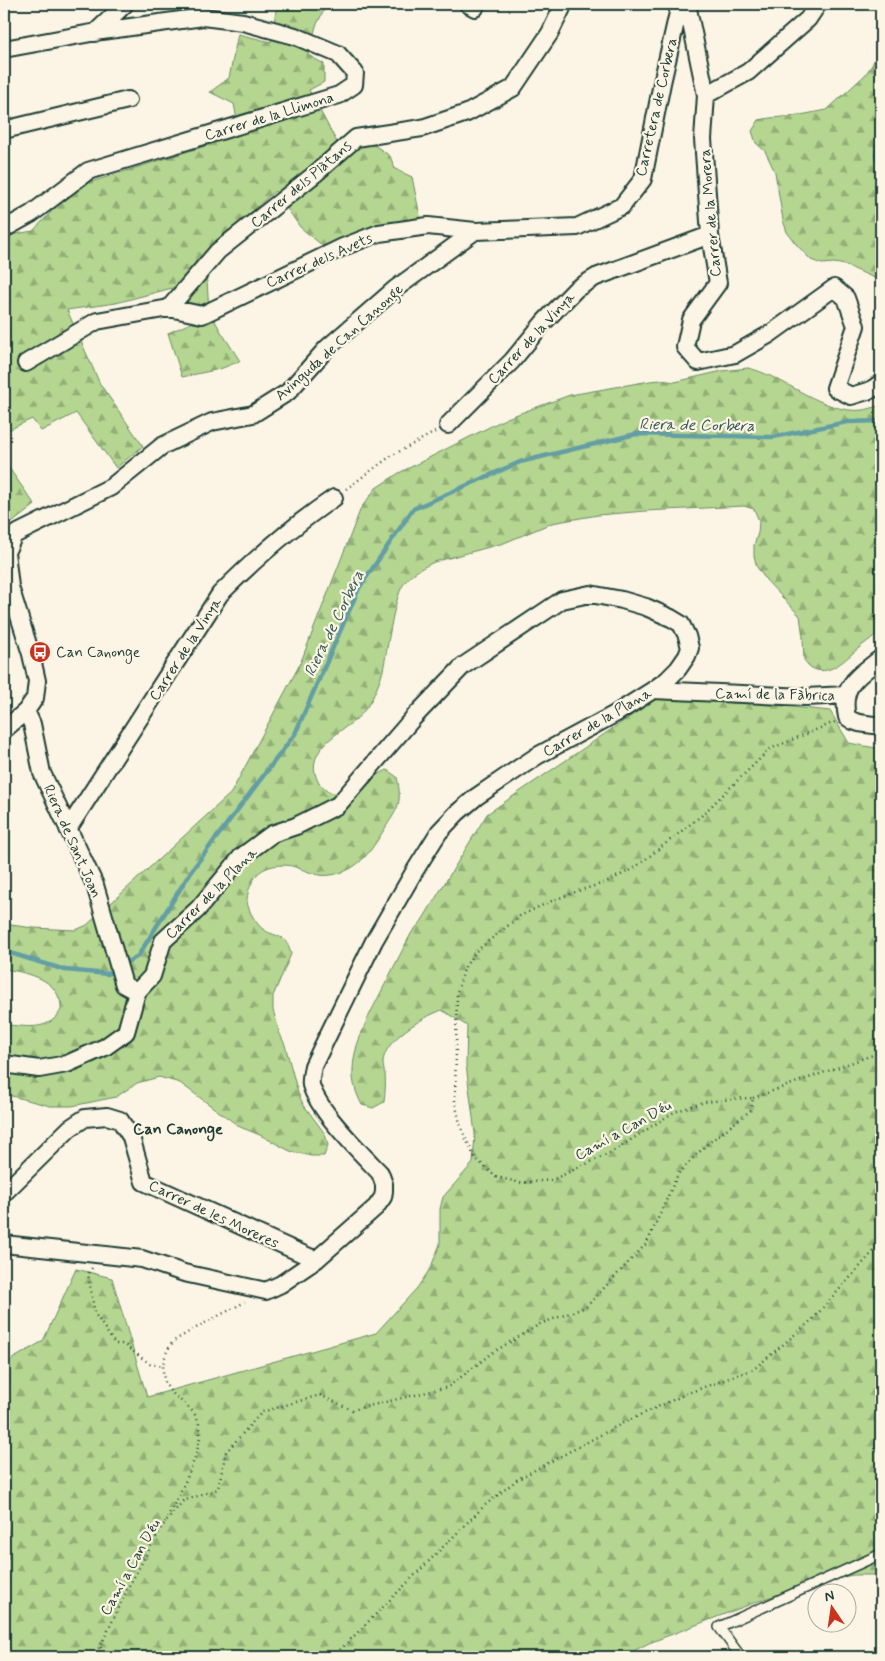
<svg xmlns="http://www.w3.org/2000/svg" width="885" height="1661" viewBox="0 0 885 1661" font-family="Mynerve,sans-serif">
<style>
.forest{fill:url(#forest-firs);stroke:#6a8a62}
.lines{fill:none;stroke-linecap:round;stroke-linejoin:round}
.stream{stroke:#639ea4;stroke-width:4.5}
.service-casing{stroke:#1f3d34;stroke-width:12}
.minor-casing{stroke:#1f3d34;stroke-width:20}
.path{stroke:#1f3d34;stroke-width:2.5;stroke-dasharray:1 4;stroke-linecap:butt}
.service{stroke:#fcf5e5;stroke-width:9}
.minor{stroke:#fcf5e5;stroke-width:16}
.labels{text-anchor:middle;stroke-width:4.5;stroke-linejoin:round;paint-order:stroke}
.street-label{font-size:15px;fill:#1f3d34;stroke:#fcf5e5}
.poi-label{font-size:15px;fill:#1f3d34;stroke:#fcf5e5;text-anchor:start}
.water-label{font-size:16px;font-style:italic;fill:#365d59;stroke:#fcf5e5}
.neighbourhood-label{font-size:16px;font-weight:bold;fill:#1f3d34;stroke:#fcf5e5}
</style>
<defs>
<pattern id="forest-firs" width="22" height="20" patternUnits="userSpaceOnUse" patternTransform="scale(1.25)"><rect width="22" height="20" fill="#b4d691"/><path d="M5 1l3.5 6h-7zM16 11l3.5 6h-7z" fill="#92af77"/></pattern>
</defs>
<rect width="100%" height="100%" fill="#fcf5e5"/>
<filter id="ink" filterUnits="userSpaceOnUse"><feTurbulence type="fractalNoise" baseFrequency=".02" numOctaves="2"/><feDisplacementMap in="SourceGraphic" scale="10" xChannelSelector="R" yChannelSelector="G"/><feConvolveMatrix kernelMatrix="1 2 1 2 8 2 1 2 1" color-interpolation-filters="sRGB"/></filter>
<g filter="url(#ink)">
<path class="forest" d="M 277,4 L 327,4 L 316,26 L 308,55 L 324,64 L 324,82 L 309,90 L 341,150 L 373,144 L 390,156 L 395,169 L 412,177 L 421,221 L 369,230 L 324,247 L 300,227 L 275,191 L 195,262 L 207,281 L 209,310 L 220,330 L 240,361 L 220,369 L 182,377 L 168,333 L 193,322 L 176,287 L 116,303 L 67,310 L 100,384 L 143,446 L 116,468 L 76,413 L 41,431 L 32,419 L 4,432 L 4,236 L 33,231 L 75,187 L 240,135 L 234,104 L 210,92 L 229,78 L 238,34 L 271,42 Z
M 878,4 L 881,4 L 881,281 L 845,265 L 834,263 L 822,264 L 811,260 L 795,243 L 787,232 L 783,220 L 775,172 L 765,151 L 756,143 L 752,131 L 759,120 L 770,118 L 795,116 L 827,110 L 865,75 L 872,65 L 877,54 Z
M 748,368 C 789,377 838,428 881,404 L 881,630 C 873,638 863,644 854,652 C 844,661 827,677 812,668 C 809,667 806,662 804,660 L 803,637 L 800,616 L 766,580 L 757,567 L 754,556 L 754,545 L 758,533 L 759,521 L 754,509 L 744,506 L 646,511 L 598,515 L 552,523 L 504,543 L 434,562 C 424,567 413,572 406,581 C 394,593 388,647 384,665 C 383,673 379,683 376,690 C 371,702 364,713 354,721 C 335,735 302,754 319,783 C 329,799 353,795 367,786 C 371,783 373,778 377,775 C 379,773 384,772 387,770 L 397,777 C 403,806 397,809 382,833 C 369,854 357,871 331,875 C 318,877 310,872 298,868 C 284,862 261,865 254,879 C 250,885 247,894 247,901 C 248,911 256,924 264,930 C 271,935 282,935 287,943 C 289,946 290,950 291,954 L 273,996 L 273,1010 L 280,1034 L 285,1045 L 298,1093 L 303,1104 L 325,1134 L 328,1145 L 324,1156 L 311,1156 L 290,1151 L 260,1135 L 240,1127 L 180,1083 L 159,1077 L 137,1083 L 116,1097 L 72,1106 L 50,1106 L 4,1094 L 4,1025 C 20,1025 40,1031 54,1019 C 57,1017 59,1013 61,1010 C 61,1006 61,1001 59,998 C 52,977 23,972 4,969 L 4,924 L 33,928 L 76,930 L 87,925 L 231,793 L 300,664 L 361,508 L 376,488 L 399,473 L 507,418 L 570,395 L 650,381 L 661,380 L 675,382 L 722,371 Z
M 4,461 L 35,505 L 4,529 Z
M 659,697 L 709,697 L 731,703 L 756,703 L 830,711 L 849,743 L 881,749 L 881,1575 L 854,1575 L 829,1579 L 764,1599 L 649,1643 L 622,1657 L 4,1657 L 4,1364 L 43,1341 L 76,1269 L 112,1278 L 147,1397 L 376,1333 L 417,1288 L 424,1278 L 431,1267 L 440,1244 L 440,1209 L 443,1197 L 473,1163 L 475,1133 L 466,1065 L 467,1026 L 442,1010 C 423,1017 383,1040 383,1063 C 383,1066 384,1071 385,1074 C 386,1084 385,1092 384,1102 L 373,1108 L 362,1105 C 356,1093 352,1082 353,1069 C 354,1042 369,1016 380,994 C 391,973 401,952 412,932 L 421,922 L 487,814 Z"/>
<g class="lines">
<path class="stream" d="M 881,127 L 876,155 L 881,171
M 4,951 L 65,970 L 108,974 L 115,969
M 122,965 L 138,956 L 192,870 L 295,734 L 359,588 L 413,509 L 520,462 L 636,434 L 773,437 L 847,422 L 881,421"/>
<g class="service-casing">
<path id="service" d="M 741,1657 L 719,1627 L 881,1554"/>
</g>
<g class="minor-casing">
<path id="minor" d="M 468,4 L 475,8
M 687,4 L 706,95 L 703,139 L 710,235 L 718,283 L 691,320 L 685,347 L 698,362 L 735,354 L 770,334 L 834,288 L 846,298 L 856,326 L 835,388 L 851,396 L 871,390 L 881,383
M 95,33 L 125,4
M 4,49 L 102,31 L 203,17 L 243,22 L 295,36 L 338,54 L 355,73 L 354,85 L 339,95 L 88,171 L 31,214 L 4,229
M 706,95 L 748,72 L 808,19 L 818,4
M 4,130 L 128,100
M 169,308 L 202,315 L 343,247 L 379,233 L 428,226 L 475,231
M 26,363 L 97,321 L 169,308 L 218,251 L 315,174 L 356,138 L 422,128 L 467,113 L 513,88 L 550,33 L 562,8 L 561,4
M 448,425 L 512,361 L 544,322 L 576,289 L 596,277 L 710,235
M 881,658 C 859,676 840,684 847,717 L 853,721 L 859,723 L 881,726
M 653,690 L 806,697 L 846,695
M 26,711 L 32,724 L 42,773 L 95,885 L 124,985 L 137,992
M 4,730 L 26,711 L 35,698 L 37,681 L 31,654 L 10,587 L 6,552 L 14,535 L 111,487 L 162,446 L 212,422 L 253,414 L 288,392 L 327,348 L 395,289 L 475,231 L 577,227 L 622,206 L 643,179 L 662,83 L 680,4
M 68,829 L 220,594 C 255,559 292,526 334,498
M 4,1064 L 39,1069 L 67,1064 L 105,1047 L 126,1032 L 137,992 L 152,976 L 163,941 L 198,909 L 241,857 L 272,834 L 296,826 L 338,805 L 414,717 L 463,666 L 562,600 L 590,594 L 622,600 L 646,607 L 671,618 L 681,624 L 687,636 L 690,648 L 687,656 L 678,669 L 667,680 L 653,690 L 615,714 L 537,756 L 507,776 L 476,797 L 457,813 L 439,832 L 414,872 L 374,941 L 313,1066 C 312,1072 310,1079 311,1085 C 318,1111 361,1153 380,1173 L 384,1184 L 384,1191 L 383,1197 L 376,1207 L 316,1260 L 281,1284 L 266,1291 L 184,1273 L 142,1259 L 4,1244
M 4,1193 L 70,1128 L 85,1118 L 107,1116 L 120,1120 L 131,1137 L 144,1182 L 316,1260"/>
</g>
<path class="path" d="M 346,489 L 391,456 L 435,432
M 753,1098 L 881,1052
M 92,1268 L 88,1274 L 95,1314 L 115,1344 L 123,1344 L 150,1364 L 163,1366
M 165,1522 C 176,1500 202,1454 200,1429 C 197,1407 180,1404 168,1388 C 159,1375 163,1352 174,1341 C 178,1338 183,1336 187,1333 C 206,1322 226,1312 245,1302
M 101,1647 L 101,1657
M 93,1657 L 101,1645 L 129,1586 L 161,1528 L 183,1501 L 218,1489 L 226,1452 L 262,1412 L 320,1395 L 352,1410 L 448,1387 L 492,1353 L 540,1324 L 586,1307 L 647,1243 L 678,1174 L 706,1145 L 751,1110 L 753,1098 L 732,1099 L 705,1102 L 674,1112 L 612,1152 L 552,1180 L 522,1183 L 496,1177 L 475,1158 L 461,1128 L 455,1102 L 457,992 L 465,967 L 475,952 L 520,916 L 549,902 L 578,891 L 604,883 L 633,869 L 701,816 L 770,749 L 835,722
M 333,1657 L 484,1506 L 518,1479 L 623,1423 L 688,1393 L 754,1369 L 812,1320 L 881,1243"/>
<use href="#service" class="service"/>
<use href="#minor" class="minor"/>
</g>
</g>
<defs>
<g id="bus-disc" transform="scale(1.125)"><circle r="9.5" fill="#c8321e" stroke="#fcf5e5"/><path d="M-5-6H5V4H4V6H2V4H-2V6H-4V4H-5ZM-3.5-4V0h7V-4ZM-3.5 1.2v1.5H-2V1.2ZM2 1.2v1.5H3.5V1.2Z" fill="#fff"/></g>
</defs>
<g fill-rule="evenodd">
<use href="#bus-disc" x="40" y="652"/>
</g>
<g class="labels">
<g class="street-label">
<text transform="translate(656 107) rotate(-77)" y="5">Carretera de Corbera</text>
<text transform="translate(269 116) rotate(-17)" y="5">Carrer de la Llimona</text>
<text transform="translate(301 184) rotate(-40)" y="5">Carrer dels Plàtans</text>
<text transform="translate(710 213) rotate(-95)" y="5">Carrer de la Morera</text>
<text transform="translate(319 260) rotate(-24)" y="5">Carrer dels Avets</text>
<text transform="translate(531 338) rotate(-47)" y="5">Carrer de la Vinya</text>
<text transform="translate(339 342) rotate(-42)" y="5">Avinguda de Can Canonge</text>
<text transform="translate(185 649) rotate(-57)" y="5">Carrer de la Vinya</text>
<text transform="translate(775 694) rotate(1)" y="5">Camí de la Fàbrica</text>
<text transform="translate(597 722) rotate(-30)" y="5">Carrer de la Plana</text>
<text transform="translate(73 841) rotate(66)" y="5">Riera de Sant Joan</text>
<text transform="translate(211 893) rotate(-45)" y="5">Carrer de la Plana</text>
<text transform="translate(623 1130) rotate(-29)" y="5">Camí a Can Déu</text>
<text transform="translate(214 1214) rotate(25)" y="5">Carrer de les Moreres</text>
<text transform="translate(130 1567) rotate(-61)" y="5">Camí a Can Déu</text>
</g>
<g class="poi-label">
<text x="56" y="657">Can Canonge</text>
</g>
<g class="water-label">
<text transform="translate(697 424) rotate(1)" y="6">Riera de Corbera</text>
<text transform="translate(333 623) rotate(-64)" y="6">Riera de Corbera</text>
</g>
<g class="neighbourhood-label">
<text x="178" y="1134">Can Canonge</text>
</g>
</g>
<rect width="885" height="1661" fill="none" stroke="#fcf5e5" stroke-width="20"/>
<rect x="10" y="10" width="865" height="1641" fill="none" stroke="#1f3d34" stroke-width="2" filter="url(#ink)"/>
<g transform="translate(832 1608) rotate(347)"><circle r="24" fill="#fcf5e5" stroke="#a4ab9e"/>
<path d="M0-4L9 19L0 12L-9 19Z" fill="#c8321e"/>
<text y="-8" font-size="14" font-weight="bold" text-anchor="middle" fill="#1f3d34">N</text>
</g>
</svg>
